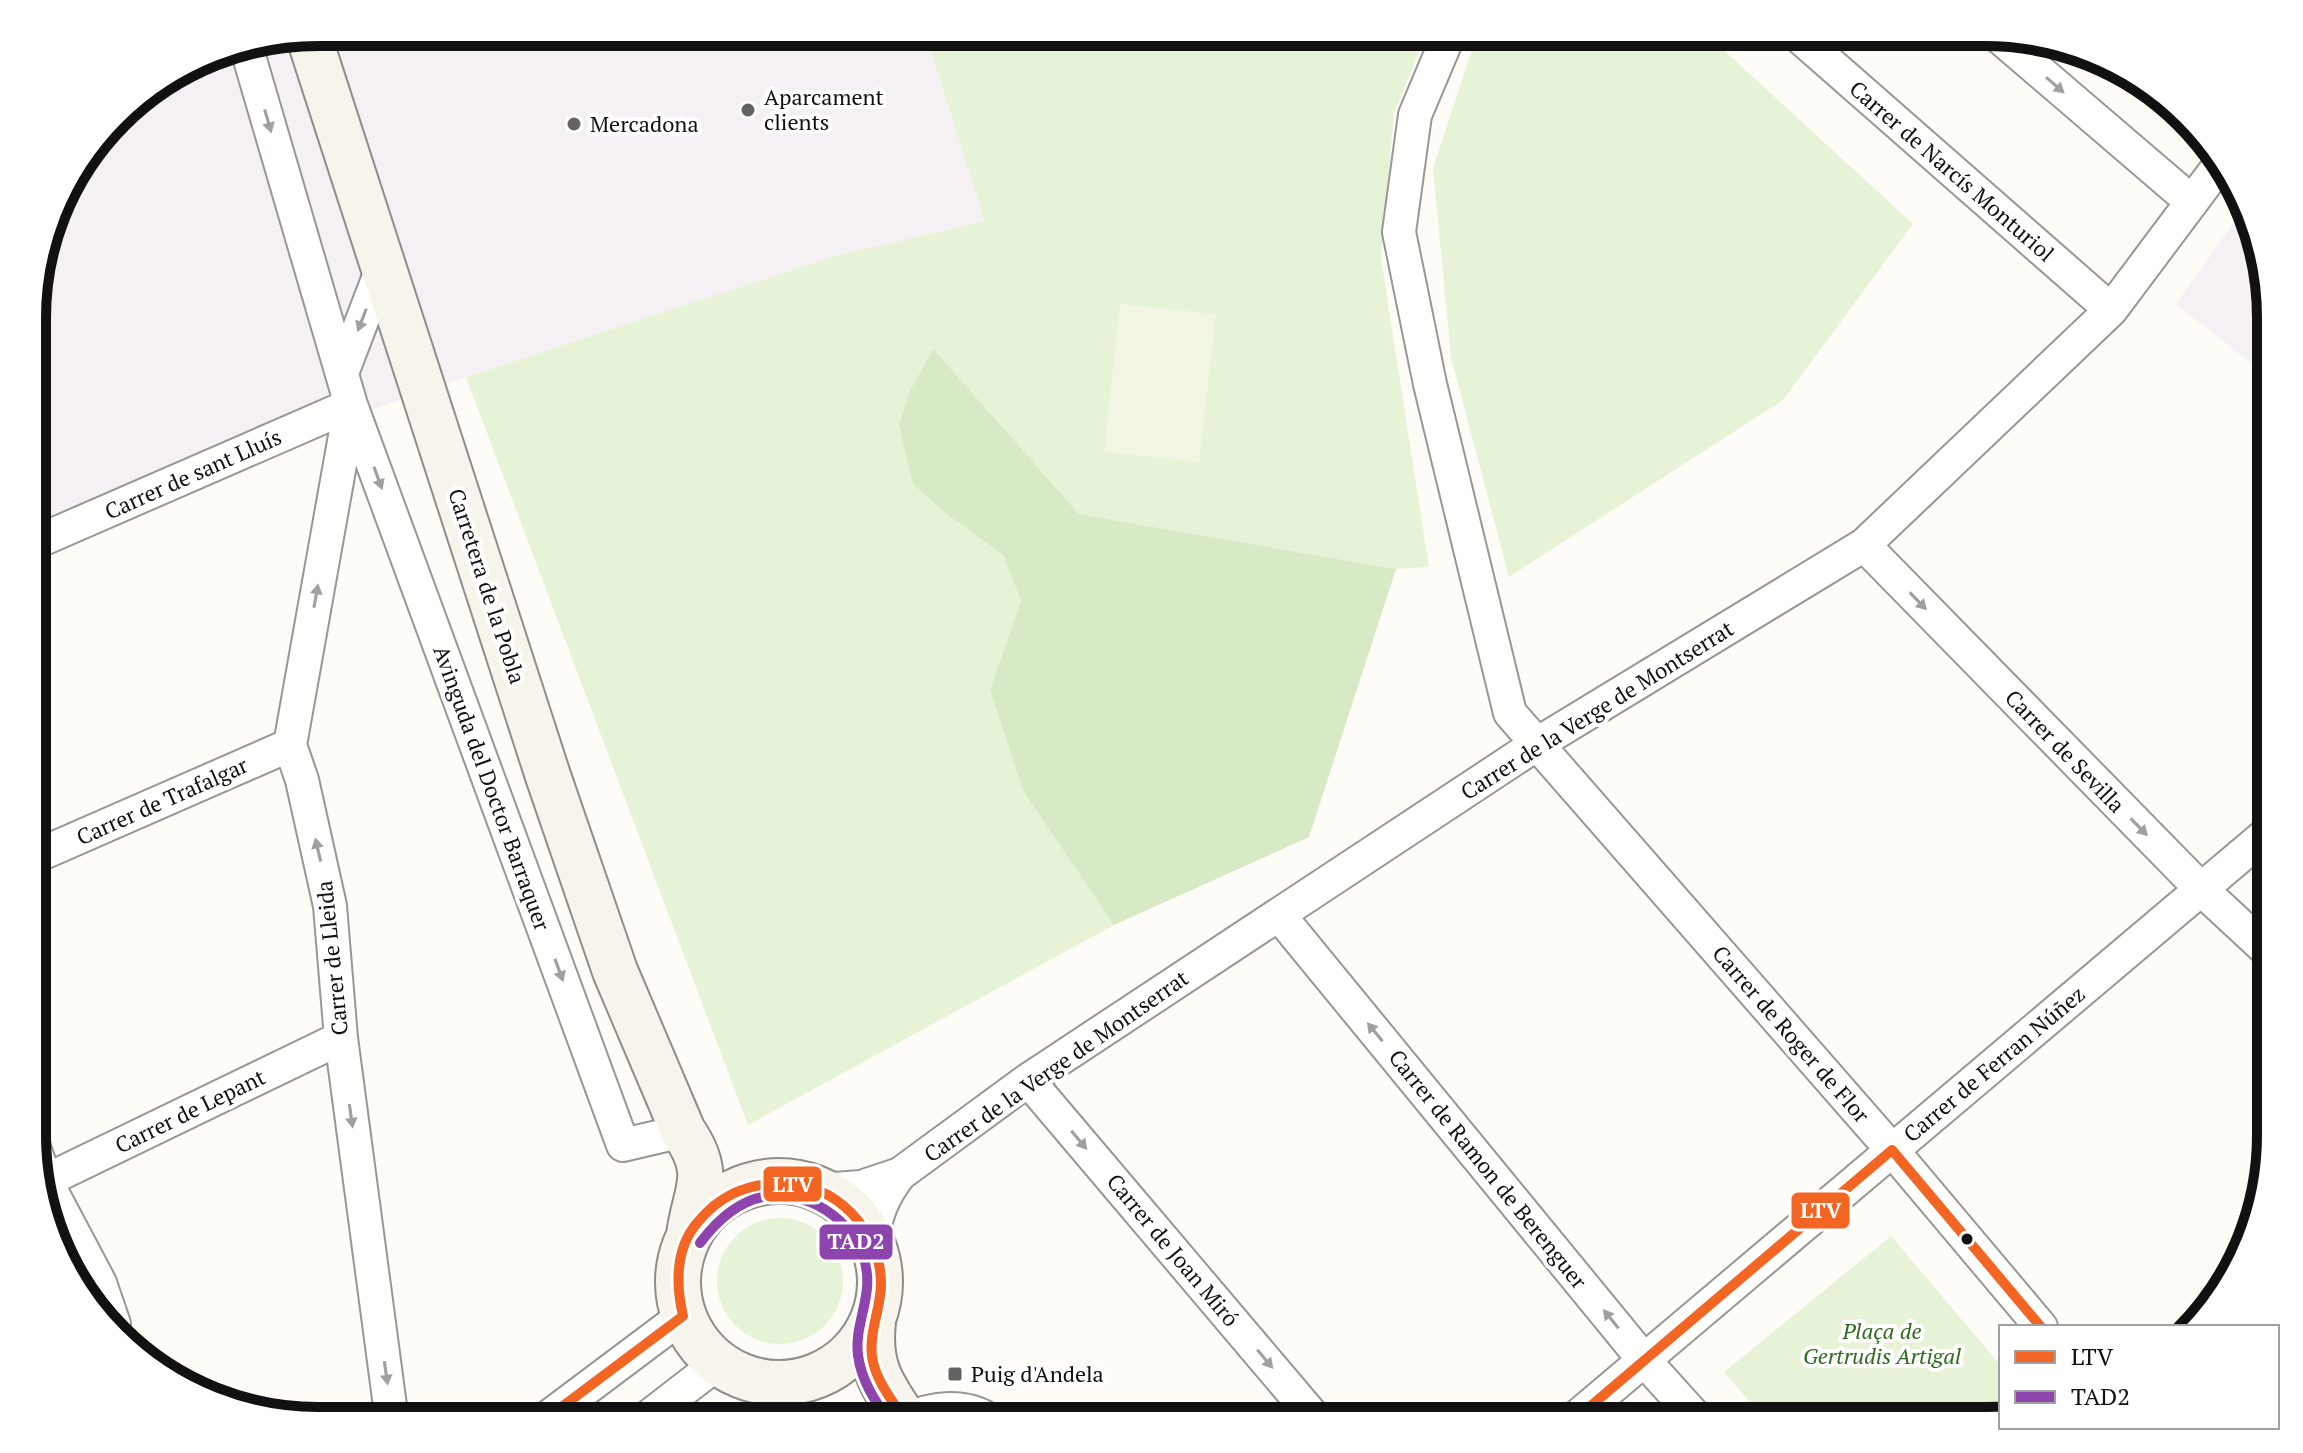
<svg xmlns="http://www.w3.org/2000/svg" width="2303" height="1453" viewBox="0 0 2303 1453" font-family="'PT Serif',serif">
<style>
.industrial{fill:#f5f0f3}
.green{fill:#e7f3d7}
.forest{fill:#d8eac5}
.pitch{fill:#f0f6e1}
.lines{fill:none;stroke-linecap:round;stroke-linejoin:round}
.street-casing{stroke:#979795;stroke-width:36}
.secondary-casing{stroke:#8e8d8b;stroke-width:48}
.street{stroke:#fffffe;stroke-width:32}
.secondary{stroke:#f6f4eb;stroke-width:44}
.bus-1-casing{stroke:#fff;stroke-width:16}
.bus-2-casing{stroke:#fff;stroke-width:16}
.bus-1{stroke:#f26522;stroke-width:10}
.bus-2{stroke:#8e44ad;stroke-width:10}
.oneway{fill:#a0a09f}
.poi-dot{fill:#646362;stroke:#fff;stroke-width:3}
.bus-dot{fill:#111;stroke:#fff;stroke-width:3}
.labels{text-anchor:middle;stroke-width:8;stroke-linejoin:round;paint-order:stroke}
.poi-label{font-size:22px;fill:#111;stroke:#fff;text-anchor:start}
.street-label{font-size:22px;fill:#111;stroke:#fff}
.park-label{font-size:22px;font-style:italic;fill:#2f6b1f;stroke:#fff}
.rim{fill:none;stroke:#111;stroke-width:10}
.line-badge{stroke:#fff;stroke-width:3}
.badge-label{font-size:22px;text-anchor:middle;font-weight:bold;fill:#fff}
</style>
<rect width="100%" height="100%" fill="#fdfcf7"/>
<path class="industrial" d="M 318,32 L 925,32 L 986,221 L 835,256 L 466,377 L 34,528 L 34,281 L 62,191 L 129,103 L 209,54 Z
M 2243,210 L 2270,299 L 2270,378 L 2176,304 Z"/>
<path class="green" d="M 925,32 L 1427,32 L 1394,113 L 1381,258 L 1429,567 L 1396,569 L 1079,514 L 932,350 L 944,512 L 1003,555 L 1021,601 L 990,690 L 1023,791 L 1114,925 L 748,1125 L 466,377 L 835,256 L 985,221 Z
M 1470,32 L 1704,32 L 1913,224 L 1783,400 L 1509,577 L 1451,357 L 1433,168 L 1476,38 Z
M717 1281a63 63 0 1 1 126 0a63 63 0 1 1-126 0Z
M 1891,1236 L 2001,1366 L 2001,1420 L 1765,1420 L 1724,1372 Z"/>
<path class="forest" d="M 933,349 L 1079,514 L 1396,569 L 1309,837 L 1114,925 L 1023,791 L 990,690 L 1021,601 L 1003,555 L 944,512 L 913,484 L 899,425 L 910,391 Z"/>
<path class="pitch" d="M 1120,304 L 1216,314 L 1199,462 L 1104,452 Z"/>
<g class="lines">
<g class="street-casing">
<path id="street" d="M 1450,32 L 1415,115 L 1399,232 L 1430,384 L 1510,713 L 1892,1150 L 2041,1327
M 1794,32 L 2111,310
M 1996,34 L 2192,202
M 246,46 L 351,405 L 623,1145 L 683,1131
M 342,373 L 383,266
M 350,408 L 290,745 L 302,780 L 330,906 L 341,1038 L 392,1421
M 34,543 L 351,405
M 1864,545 L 2201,889 L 2270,953
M 34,857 L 290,745
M 1279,915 L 1644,1360 L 1699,1421
M 1028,1080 L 1317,1421
M 34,1148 L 46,1181 L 100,1283 L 114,1324
M 39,1184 L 341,1038
M 821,1190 L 861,1187 L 900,1174
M 872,1241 C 876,1214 883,1196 900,1174 L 1028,1080 L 1537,744 L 1864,545 L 2111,310 L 2221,163
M 543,1421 L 683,1316
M 643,1421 L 718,1363
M 904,1421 C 931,1407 965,1403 991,1421
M 1572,1421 L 2270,831"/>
</g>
<g class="secondary-casing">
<path id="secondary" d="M 308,34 L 548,776 L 615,971 L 683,1131 C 714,1176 695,1189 689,1235
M678 1282a101 101 0 1 1 202 0a101 101 0 1 1-202 0Z
M 873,1322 C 868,1367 882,1385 906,1421"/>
</g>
<use href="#street" class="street"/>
<use href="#secondary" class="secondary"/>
<g class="bus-1-casing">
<path id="bus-1" d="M 543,1421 L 683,1316 C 676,1285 675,1249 697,1223 C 719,1196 745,1184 781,1183 C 835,1182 881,1230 881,1284 C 881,1308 869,1331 872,1356 C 875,1380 892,1400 905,1420 C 935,1409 962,1404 991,1421
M 1573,1421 L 1892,1150 L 2041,1327"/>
</g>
<g class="bus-2-casing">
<path id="bus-2" d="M 700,1243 C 721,1215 749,1191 787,1196 C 832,1202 871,1241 867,1288 C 865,1311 855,1332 858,1355 C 861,1380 875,1401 889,1421"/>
</g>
<use href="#bus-1" class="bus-1"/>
<use href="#bus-2" class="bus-2"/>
</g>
<defs><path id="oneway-solid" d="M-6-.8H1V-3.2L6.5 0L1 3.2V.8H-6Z" transform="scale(2)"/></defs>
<g class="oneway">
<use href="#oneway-solid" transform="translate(2055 85) rotate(41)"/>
<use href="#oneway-solid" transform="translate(268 121) rotate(74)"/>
<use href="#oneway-solid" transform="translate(362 320) rotate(111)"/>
<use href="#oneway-solid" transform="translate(378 478) rotate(70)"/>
<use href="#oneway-solid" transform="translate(316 596) rotate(-80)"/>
<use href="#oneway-solid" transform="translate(1918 601) rotate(46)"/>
<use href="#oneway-solid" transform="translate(2139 827) rotate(46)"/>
<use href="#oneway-solid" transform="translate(318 850) rotate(-103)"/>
<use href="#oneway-solid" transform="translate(559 970) rotate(70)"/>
<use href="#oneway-solid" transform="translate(1375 1032) rotate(-129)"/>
<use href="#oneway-solid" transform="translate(351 1116) rotate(82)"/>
<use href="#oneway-solid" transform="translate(1079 1140) rotate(50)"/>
<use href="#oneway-solid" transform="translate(1611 1319) rotate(-129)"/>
<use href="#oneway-solid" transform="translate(1265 1359) rotate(50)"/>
<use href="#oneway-solid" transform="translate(386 1373) rotate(82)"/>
</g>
<g class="poi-dot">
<circle cx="748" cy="110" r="8"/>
<circle cx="574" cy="124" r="8"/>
<rect x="947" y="1366" width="16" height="16" rx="4"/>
</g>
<circle class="bus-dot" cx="1967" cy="1239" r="7"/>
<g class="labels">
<g class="poi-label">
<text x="764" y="105">Aparcament<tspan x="764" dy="25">clients</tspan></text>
<text x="590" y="132">Mercadona</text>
<text x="971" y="1382">Puig d'Andela</text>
</g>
<g class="street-label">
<text transform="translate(1952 171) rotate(41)" y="8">Carrer de Narcís Monturiol</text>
<text transform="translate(193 474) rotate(-24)" y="8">Carrer de sant Lluís</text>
<text transform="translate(487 586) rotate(72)" y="8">Carretera de la Pobla</text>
<text transform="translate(1597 710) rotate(-32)" y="8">Carrer de la Verge de Montserrat</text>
<text transform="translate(2065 751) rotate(46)" y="8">Carrer de Sevilla</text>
<text transform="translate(492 788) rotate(70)" y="8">Avinguda del Doctor Barraquer</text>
<text transform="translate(162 801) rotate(-24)" y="8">Carrer de Trafalgar</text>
<text transform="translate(332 958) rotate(-96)" y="8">Carrer de Lleida</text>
<text transform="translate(1791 1034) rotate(49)" y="8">Carrer de Roger de Flor</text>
<text transform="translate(1994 1064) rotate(-40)" y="8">Carrer de Ferran Núñez</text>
<text transform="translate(1056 1066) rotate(-35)" y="8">Carrer de la Verge de Montserrat</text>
<text transform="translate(190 1111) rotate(-26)" y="8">Carrer de Lepant</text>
<text transform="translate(1488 1169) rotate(51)" y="8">Carrer de Ramon de Berenguer</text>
<text transform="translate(1173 1250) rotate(50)" y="8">Carrer de Joan Miró</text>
</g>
<g class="park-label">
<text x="1882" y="1339">Plaça de<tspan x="1882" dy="25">Gertrudis Artigal</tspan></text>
</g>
</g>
<path d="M0 0H2303V1453H0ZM318 46H1985A272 272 0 0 1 2257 318V1135A272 272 0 0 1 1985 1407H318A272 272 0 0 1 46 1135V318A272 272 0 0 1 318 46Z" fill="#fff" fill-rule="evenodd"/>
<path class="rim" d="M318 46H1985A272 272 0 0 1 2257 318V1135A272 272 0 0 1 1985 1407H318A272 272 0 0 1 46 1135V318A272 272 0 0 1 318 46Z"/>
<g class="line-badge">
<rect x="762" y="1165" width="61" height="38" rx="8" fill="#f26522"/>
<rect x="1790" y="1191" width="61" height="39" rx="8" fill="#f26522"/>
<rect x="818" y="1223" width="76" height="38" rx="8" fill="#8e44ad"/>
</g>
<g class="badge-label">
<text x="793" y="1192">LTV</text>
<text x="1821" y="1218">LTV</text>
<text x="856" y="1249">TAD2</text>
</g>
<rect x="1999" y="1325" width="280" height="104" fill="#ffffff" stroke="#a0a0a0" stroke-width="2"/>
<rect x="2015" y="1351" width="40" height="12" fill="#f26522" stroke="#a0a0a0" stroke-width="2"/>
<text x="2071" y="1365" font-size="24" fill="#111111">LTV</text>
<rect x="2015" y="1391" width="40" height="12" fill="#8e44ad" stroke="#a0a0a0" stroke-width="2"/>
<text x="2071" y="1405" font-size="24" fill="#111111">TAD2</text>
</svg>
